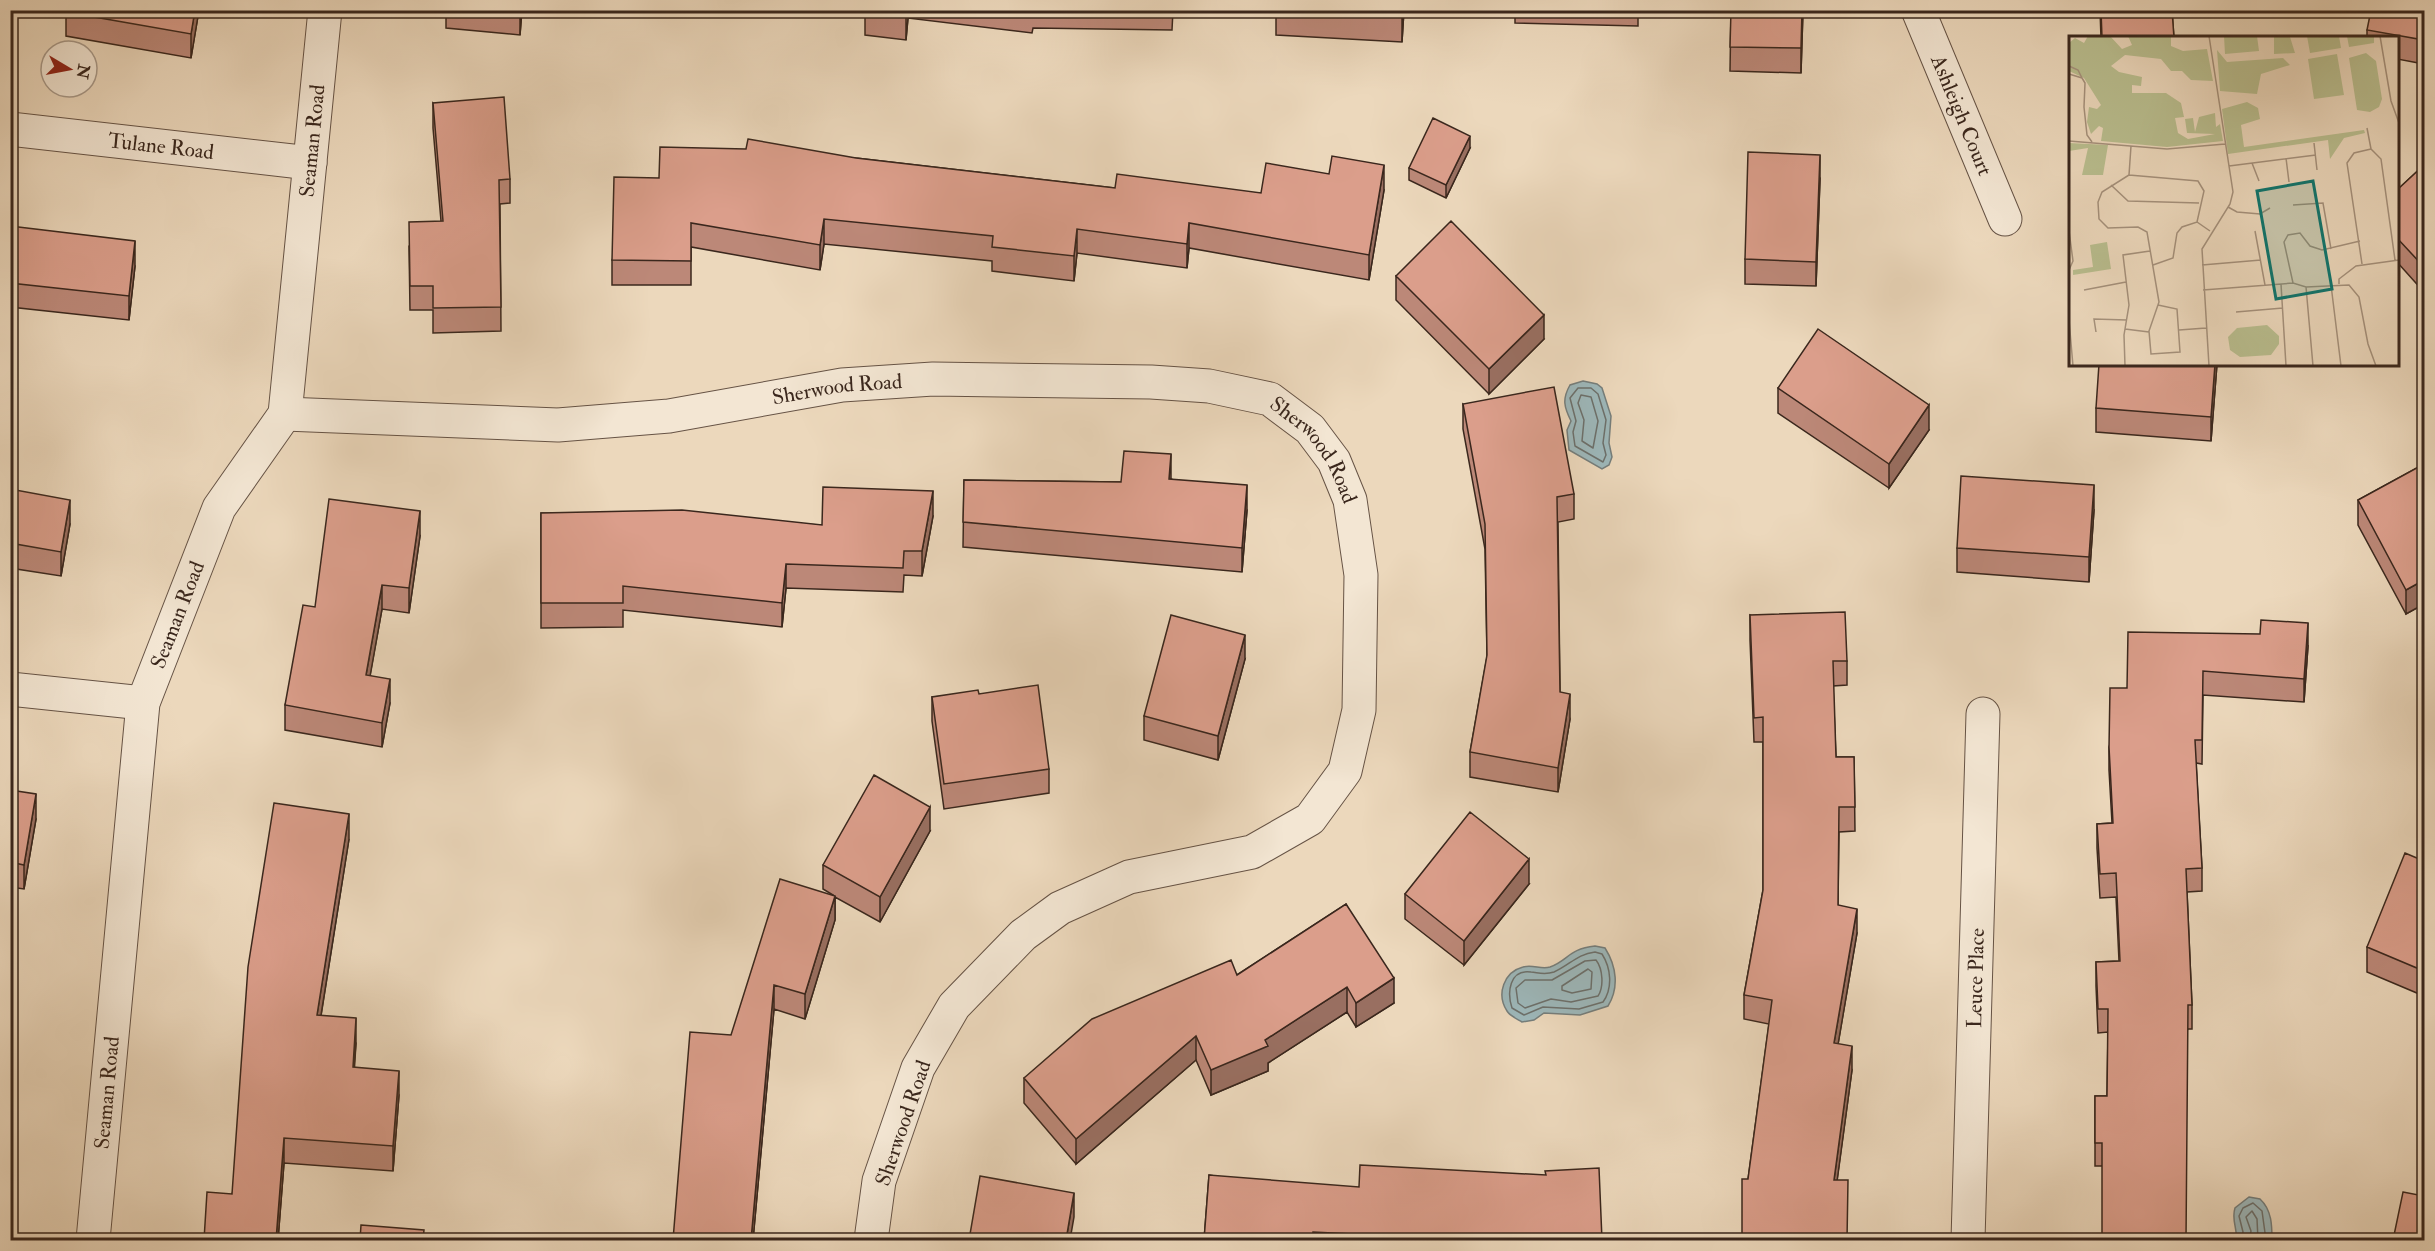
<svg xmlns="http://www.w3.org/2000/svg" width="2435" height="1251" viewBox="0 0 2435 1251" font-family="'IM FELL Double Pica',serif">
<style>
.water{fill:#9db8bb;stroke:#757e7c;stroke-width:1.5}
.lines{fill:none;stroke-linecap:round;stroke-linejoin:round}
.shore{stroke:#6c706c;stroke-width:1.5}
.street-casing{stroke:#665345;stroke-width:35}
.street{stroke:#f3e6d3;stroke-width:33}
.wall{fill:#bc8878;stroke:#3a271d;stroke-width:1.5}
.shaded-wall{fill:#996f61;stroke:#3a271d;stroke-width:1.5}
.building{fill:#db9e8b;stroke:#3a271d;stroke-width:1.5}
.labels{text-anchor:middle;stroke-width:4.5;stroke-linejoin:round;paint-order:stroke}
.street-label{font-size:21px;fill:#3a271d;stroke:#f3e6d3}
.inset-road{fill:none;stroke:#a5917c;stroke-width:1.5}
.view{fill:#0f766e;fill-opacity:0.15;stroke:#0f766e;stroke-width:3}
.inset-edge{fill:none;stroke:#3a271d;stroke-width:3}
</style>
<rect width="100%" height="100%" fill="#ecd8bc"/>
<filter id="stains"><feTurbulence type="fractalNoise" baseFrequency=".00333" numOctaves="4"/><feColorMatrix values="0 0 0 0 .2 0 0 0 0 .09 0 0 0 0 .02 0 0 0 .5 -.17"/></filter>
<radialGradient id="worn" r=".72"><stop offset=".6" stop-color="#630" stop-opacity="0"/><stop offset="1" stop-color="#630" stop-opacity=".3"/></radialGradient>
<path class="water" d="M 1583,381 L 1597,384 L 1602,388 L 1611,416 L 1609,443 L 1612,457 L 1609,465 L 1602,469 L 1569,450 L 1567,430 L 1571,421 C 1564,407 1562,399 1570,385 Z
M 1595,946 L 1605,948 C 1617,967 1619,988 1608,1006 L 1580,1015 L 1544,1013 L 1534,1020 L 1522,1022 C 1517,1019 1510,1016 1507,1011 C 1496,994 1504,972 1523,967 C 1533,964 1541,970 1550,967 C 1569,960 1568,949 1595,946 Z
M 2249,1197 L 2260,1199 C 2272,1210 2272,1226 2272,1240 L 2236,1240 C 2238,1229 2231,1220 2235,1208 Z"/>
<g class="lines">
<path class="shore" d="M 1578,388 L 1591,388 L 1598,394 L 1606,420 L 1603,443 L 1606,455 L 1603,462 L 1575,446 L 1573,432 L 1576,421 L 1570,398 Z
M 1581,395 L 1591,397 L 1598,421 L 1593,448 L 1582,441 L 1584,420 L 1578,403 Z
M 1595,952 L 1602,954 C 1611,968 1613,988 1603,1002 L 1579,1009 L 1543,1007 L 1524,1015 L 1512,1008 C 1507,993 1509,969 1531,972 C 1540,973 1545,975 1554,972 C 1570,965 1577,954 1595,952 Z
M 1596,960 C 1603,969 1604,987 1598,996 L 1571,1002 L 1551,999 L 1525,1008 L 1518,1003 L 1516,988 L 1525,980 L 1552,980 L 1585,961 Z
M 1588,969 L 1592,972 L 1591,989 L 1572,993 L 1562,990 L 1562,986 Z
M 2242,1240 L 2243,1232 L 2239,1216 L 2243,1208 L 2253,1203 L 2262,1211 L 2266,1240
M 2249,1240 L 2251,1231 L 2246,1217 L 2252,1211 L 2257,1219 L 2258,1240"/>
<g class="street-casing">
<g id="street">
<path id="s1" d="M 1918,10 L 2005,219"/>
<path id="s2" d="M 10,129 L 310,163"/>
<path id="s3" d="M 285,414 L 558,425 L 669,416 L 842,385 L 933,379 L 1151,382 L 1209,386 L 1270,399 L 1310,429 L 1334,461 L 1350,500 L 1361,575 L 1359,710 L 1345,771 L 1310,819 L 1252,852 L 1129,877 L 1060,908 L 1023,935 L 954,1006 L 918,1068 L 879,1181 L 871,1240"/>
<path d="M 10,689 L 143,703"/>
<path id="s4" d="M 93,1240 L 143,703 L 219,508 L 285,414 L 325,10"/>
<path id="s5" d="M 1968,1240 L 1983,714"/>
</g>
</g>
<use href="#street" class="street"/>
</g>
<path class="wall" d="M 66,10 L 199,10 L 191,58 L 66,36 Z
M 446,10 L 522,10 L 520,35 L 446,28 Z
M 865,10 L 1173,10 L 1172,30 L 1033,28 L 1032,33 L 908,18 L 906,40 L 865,35 Z
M 1276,10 L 1404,10 L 1402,42 L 1276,35 Z
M 1515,10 L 1638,10 L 1638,26 L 1515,23 Z
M 1731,10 L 1803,10 L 1801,73 L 1730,71 Z
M 2100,10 L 2172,10 L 2174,38 L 2101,38 Z
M 2424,10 L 2424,64 L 2397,59 L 2397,38 L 2367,38 L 2367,30 Z
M 433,103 L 510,179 L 510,203 L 500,204 L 501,331 L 433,333 L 433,310 L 410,310 L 409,246 L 441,221 L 433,128 Z
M 1470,148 L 1446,198 L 1409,180 L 1409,168 Z
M 856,158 L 1115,188 L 1261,193 L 1384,190 L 1369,280 L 1189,248 L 1187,268 L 1077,253 L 1074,281 L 992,271 L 992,261 L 824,244 L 820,270 L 691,247 L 691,285 L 612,285 L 612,260 L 659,178 Z
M 2424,165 L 2424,292 L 2397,262 L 2397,190 Z
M 1820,179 L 1816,286 L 1745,284 L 1745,259 Z
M 10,226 L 135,266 L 129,320 L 10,307 Z
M 1396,276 L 1544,339 L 1489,394 L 1396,300 Z
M 2217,364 L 2211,441 L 2096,432 L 2096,408 Z
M 1778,388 L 1929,430 L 1889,488 L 1778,413 Z
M 1463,404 L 1574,494 L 1574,519 L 1558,522 L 1560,692 L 1570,719 L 1558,792 L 1470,777 L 1470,752 L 1487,657 L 1485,549 L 1463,429 Z
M 2424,464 L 2424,604 L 2406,614 L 2358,525 L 2358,500 Z
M 1171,479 L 1247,510 L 1242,572 L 963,547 L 964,480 L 1121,482 Z
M 10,489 L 70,524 L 61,576 L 10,568 Z
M 2094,510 L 2089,582 L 1957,572 L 1957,548 Z
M 541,513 L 822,525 L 933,516 L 922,576 L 904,575 L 903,592 L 786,588 L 782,627 L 623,610 L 623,627 L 541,628 Z
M 420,536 L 409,613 L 382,609 L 370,675 L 390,703 L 382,747 L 285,730 L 285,705 L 315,607 Z
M 1750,615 L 1847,661 L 1847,685 L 1833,686 L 1836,757 L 1854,757 L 1855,831 L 1839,832 L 1838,905 L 1857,933 L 1838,1044 L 1852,1070 L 1837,1180 L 1748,1179 L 1769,1024 L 1744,1019 L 1744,995 L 1763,890 L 1763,742 L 1754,742 L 1750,640 Z
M 2308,646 L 2304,702 L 2203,695 L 2202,764 L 2196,763 L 2202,868 L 2202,891 L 2187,892 L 2192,1005 L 2192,1029 L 2188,1029 L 2102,1166 L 2095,1166 L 2095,1096 L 2107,1096 L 2108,1032 L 2098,1033 L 2096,986 L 2096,962 L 2119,961 L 2116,897 L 2100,898 L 2097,848 L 2097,824 L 2112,823 L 2109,770 L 2109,747 L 2127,688 Z
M 1245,659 L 1218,760 L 1144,740 L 1144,716 Z
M 979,694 L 1049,769 L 1049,793 L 944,809 L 932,721 L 932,697 Z
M 10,790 L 36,819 L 24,889 L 10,887 Z
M 930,831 L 880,922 L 835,897 L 835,920 L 805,1019 L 774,1009 L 753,1240 L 673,1240 L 731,1035 L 833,895 L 823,889 L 823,865 Z
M 349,839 L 321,1016 L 356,1043 L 354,1067 L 399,1095 L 393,1171 L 284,1163 L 278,1240 L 204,1240 L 232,1194 Z
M 2424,861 L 2424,996 L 2367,972 L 2367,947 Z
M 1529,884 L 1464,965 L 1405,919 L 1405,894 Z
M 1346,904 L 1394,1003 L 1356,1027 L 1347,1012 L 1268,1063 L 1268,1071 L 1211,1095 L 1196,1060 L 1076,1164 L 1024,1103 L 1024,1078 L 1237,975 Z
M 1209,1175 L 1602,1240 L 1204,1240 Z"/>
<path class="shaded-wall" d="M 195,10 L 199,10 L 191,58 L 191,34 Z
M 520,10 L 522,10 L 520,35 Z
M 906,10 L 908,10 L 908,18 L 906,40 Z
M 1403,10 L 1404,10 L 1402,42 L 1402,17 Z
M 1802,10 L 1803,10 L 1801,73 L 1801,48 Z
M 1470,136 L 1470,148 L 1446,198 L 1446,185 Z
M 1820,155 L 1820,179 L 1816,286 L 1816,262 Z
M 1384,165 L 1384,190 L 1369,280 L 1369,255 Z
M 824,219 L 824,244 L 820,270 L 820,245 Z
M 1189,223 L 1189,248 L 1187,268 L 1187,244 Z
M 1077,229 L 1077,253 L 1074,281 L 1074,256 Z
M 135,241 L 135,266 L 129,320 L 129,296 Z
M 1544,315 L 1544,339 L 1489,394 L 1489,369 Z
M 2215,364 L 2217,364 L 2211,441 L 2211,417 Z
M 1929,405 L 1929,430 L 1889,488 L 1889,464 Z
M 1171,454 L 1171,479 L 1169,479 Z
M 1247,485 L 1247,510 L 1242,572 L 1242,548 Z
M 2094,485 L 2094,510 L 2089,582 L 2089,557 Z
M 933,491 L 933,516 L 922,576 L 922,551 Z
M 70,500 L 70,524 L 61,576 L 61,552 Z
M 420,511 L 420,536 L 409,613 L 409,588 Z
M 786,564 L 786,588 L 782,627 L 782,603 Z
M 2424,580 L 2424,604 L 2406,614 L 2406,590 Z
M 382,585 L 382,609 L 366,699 L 366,675 Z
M 2308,623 L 2308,646 L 2304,702 L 2304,679 Z
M 1245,635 L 1245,659 L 1218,760 L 1218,736 Z
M 390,679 L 390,703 L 382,747 L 382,723 Z
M 1570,694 L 1570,719 L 1558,792 L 1558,768 Z
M 36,794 L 36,819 L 24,889 L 24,865 Z
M 930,807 L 930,831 L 880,922 L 880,897 Z
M 349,814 L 349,839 L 317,1040 L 317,1015 Z
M 1529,859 L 1529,884 L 1464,965 L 1464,941 Z
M 835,896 L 835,920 L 805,1019 L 805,994 Z
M 1857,909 L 1857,933 L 1834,1068 L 1834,1043 Z
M 1394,978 L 1394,1003 L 1356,1027 L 1356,1003 Z
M 774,985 L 774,1009 L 753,1240 L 751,1240 Z
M 1347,987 L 1347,1012 L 1268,1063 L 1268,1071 L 1211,1095 L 1211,1070 L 1265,1040 Z
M 356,1018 L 356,1043 L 353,1092 L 353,1067 Z
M 1196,1036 L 1196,1060 L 1076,1164 L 1076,1139 Z
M 1852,1046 L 1852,1070 L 1834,1204 L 1834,1180 Z
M 399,1071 L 399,1095 L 393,1171 L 393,1146 Z
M 284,1138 L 284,1163 L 278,1240 L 276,1240 Z
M 1074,1193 L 1074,1217 L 1070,1240 L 1066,1240 Z"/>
<path class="building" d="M 66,10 L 195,10 L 191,34 L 66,12 Z
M 866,10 L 906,10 L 906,16 Z
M 1282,10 L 1403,10 L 1402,17 Z
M 1731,10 L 1802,10 L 1801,48 L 1730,47 Z
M 2101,10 L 2172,10 L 2174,38 L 2102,38 Z
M 2371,10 L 2424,10 L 2424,40 L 2367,30 Z
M 504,97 L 510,179 L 499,180 L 501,307 L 433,308 L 433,286 L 410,286 L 409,222 L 443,221 L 433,103 Z
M 1433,118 L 1470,136 L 1446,185 L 1409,168 Z
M 748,139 L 856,158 L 1115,188 L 1117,174 L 1261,193 L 1266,163 L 1329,174 L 1332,156 L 1384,165 L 1369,255 L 1189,223 L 1187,244 L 1077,229 L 1074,256 L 992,247 L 993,236 L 824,219 L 820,245 L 691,223 L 691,261 L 612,260 L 614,177 L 659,178 L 660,147 L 746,149 Z
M 1748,152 L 1820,155 L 1816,262 L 1745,259 Z
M 2424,165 L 2424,267 L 2397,238 L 2397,190 Z
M 1451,221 L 1544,315 L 1489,369 L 1396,276 Z
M 10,226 L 135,241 L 129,296 L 10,283 Z
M 1818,329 L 1929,405 L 1889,464 L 1778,388 Z
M 2099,364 L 2215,364 L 2211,417 L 2096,408 Z
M 1554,387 L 1574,494 L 1557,497 L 1560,692 L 1570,694 L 1558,768 L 1470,752 L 1487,655 L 1485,524 L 1463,404 Z
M 1124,451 L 1171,454 L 1169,479 L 1247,485 L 1242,548 L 963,522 L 964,480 L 1121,482 Z
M 2424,464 L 2424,580 L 2406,590 L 2358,500 Z
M 1961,476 L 2094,485 L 2089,557 L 1957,548 Z
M 823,487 L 933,491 L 922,551 L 904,551 L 903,568 L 786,564 L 782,603 L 623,586 L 623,603 L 541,603 L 541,513 L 682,510 L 822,525 Z
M 10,489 L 70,500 L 61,552 L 10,543 Z
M 329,499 L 420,511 L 409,588 L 382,585 L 366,675 L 390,679 L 382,723 L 285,705 L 303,605 L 315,607 Z
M 1845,612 L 1847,661 L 1833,661 L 1836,757 L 1854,757 L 1855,807 L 1839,807 L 1838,905 L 1857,909 L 1834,1043 L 1852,1046 L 1834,1180 L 1848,1180 L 1847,1240 L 1742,1240 L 1742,1179 L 1748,1179 L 1772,1000 L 1744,995 L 1763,890 L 1763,717 L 1754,718 L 1750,615 Z
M 1171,615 L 1245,635 L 1218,736 L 1144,716 Z
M 2261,620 L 2308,623 L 2304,679 L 2203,671 L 2202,740 L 2195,740 L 2202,868 L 2186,869 L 2192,1005 L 2188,1005 L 2186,1240 L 2102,1240 L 2102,1143 L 2095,1143 L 2095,1096 L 2107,1096 L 2108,1009 L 2098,1009 L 2096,962 L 2120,961 L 2116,873 L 2100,874 L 2097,824 L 2113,823 L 2109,747 L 2110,688 L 2127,688 L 2128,632 L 2260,634 Z
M 1038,685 L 1049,769 L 944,784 L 932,697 L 978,690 L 979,694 Z
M 874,775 L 930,807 L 880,897 L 823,865 Z
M 10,790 L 36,794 L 24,865 L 10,862 Z
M 274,803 L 349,814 L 317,1015 L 356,1018 L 353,1067 L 399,1071 L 393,1146 L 284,1138 L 276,1240 L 204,1240 L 207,1192 L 232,1194 L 248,967 Z
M 1470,812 L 1529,859 L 1464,941 L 1405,894 Z
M 2405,853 L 2424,861 L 2424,971 L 2367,947 Z
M 780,879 L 835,896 L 805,994 L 774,985 L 751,1240 L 673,1240 L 690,1032 L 731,1035 Z
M 1346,904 L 1394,978 L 1356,1003 L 1347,987 L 1265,1040 L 1268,1046 L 1211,1070 L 1196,1036 L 1076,1139 L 1024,1078 L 1092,1019 L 1231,960 L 1237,975 Z
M 1360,1165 L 1546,1175 L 1545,1171 L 1599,1168 L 1602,1240 L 1415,1240 L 1415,1237 L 1313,1232 L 1312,1240 L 1204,1240 L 1209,1175 L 1359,1187 Z
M 980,1176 L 1074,1193 L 1066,1240 L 969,1240 Z
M 2403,1192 L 2424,1196 L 2424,1240 L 2393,1240 Z
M 361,1225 L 424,1230 L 423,1240 L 360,1240 Z"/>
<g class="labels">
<g class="street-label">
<text dy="7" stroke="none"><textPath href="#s1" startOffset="114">Ashleigh Court</textPath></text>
<text dy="7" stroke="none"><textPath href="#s4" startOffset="1138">Seaman Road</textPath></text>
<text dy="7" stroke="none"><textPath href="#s2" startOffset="152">Tulane Road</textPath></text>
<text dy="7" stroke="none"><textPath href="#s3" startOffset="555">Sherwood Road</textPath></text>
<text dy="7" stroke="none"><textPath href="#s3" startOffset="1059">Sherwood Road</textPath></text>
<text dy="7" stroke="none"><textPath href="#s4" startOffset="634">Seaman Road</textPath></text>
<text dy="7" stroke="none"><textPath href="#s5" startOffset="262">Leuce Place</textPath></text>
<text dy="7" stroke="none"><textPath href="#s4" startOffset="148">Seaman Road</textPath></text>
<text transform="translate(903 1123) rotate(-71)" y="7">Sherwood Road</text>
</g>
</g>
<g transform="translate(2069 36)">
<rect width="330" height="330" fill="#ecd8bc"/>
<path d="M 19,0 L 41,0 L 53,13 L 63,9 L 59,0 L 102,0 L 102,10 L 114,15 L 138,13 L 144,45 L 122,44 L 113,35 L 102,35 L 92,23 L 56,19 L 42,30 L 50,36 L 73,41 L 72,50 L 63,49 L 63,57 L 97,57 L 112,67 L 115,81 L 106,82 L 109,97 L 119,103 L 146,98 L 118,97 L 116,83 L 124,82 L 126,96 L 130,81 L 146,77 L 147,91 L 151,88 L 154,105 L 98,111 L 32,105 L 34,92 L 30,90 L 22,98 L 18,86 L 20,71 L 28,73 L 32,69 L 15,42 L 0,35 L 0,7 L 6,2 L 15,7 ZM 155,0 L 188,0 L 190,15 L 156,18 ZM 205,0 L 221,1 L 226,17 L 205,18 ZM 238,0 L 270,0 L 272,12 L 241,17 ZM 278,0 L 305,0 L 305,7 L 280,11 ZM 148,14 L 158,26 L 214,22 L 221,29 L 192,38 L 188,58 L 151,55 ZM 297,17 L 307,25 L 313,63 L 310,71 L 301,76 L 288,74 L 280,22 ZM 268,18 L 275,59 L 245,63 L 239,23 ZM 178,66 L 189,72 L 191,83 L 172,89 L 175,111 L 295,94 L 296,97 L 275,102 L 261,123 L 259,104 L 159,118 L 153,73 ZM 0,107 L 39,109 L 34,139 L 13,139 L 19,112 L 0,115 ZM 38,206 L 42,233 L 4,239 L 4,234 L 24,231 L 21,209 ZM 198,289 L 210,300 L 210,308 L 202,319 L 171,321 L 161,314 L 159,301 L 168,292 Z" fill="#b9be8f"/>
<path class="inset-road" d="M 311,0 L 322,65 L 330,87M 0,30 L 9,34 L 13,42M 0,38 L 13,42 L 16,47 L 15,71 L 18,99 L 23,106M 298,92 L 302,113M 0,105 L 98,113 L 156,108M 245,107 L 248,134M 62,110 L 60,139 L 33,156 L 29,166 L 30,183 L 39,192 L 69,191 L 78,196 L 90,266 L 80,295 L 82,318 L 111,316 L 108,273 L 89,269M 302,113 L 312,123 L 326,224M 217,122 L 220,146M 183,127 L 190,145M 160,130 L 247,119M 60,139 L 129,145 L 135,155 L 128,186M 42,149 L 59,165 L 130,167M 224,169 L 254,167 L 262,213M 159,171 L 168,176 L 191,178 L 201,172M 0,195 L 4,225 L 0,234M 186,195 L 196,249M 293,228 L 278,127 L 285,117 L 302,113M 84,229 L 104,222 L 108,197 L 113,191 L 128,186 L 141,195M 133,229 L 192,224M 224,247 L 215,206 L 219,199 L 231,197 L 241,210 L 253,214 L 291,205M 212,248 L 217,330M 270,248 L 270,243 L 287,230 L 330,224M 262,249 L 272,330M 237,251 L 244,330M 15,254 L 57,246M 134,254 L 224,247 L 237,251 L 280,249 L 290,261 L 299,308 L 307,330M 167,276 L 214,272M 0,284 L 4,330M 56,293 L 80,296M 110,294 L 137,292M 27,296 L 25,283 L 58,284M 56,330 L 55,299 L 60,269 L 54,219 L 81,215M 140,330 L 133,213 L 161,168 L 164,156 L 140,0"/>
<path class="view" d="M 244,145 L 263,253 L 207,263 L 188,155 Z"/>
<rect width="330" height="330" class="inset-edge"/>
</g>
<rect width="2435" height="1251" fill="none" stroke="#ecd8bc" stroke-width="36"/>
<rect x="12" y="12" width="2411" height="1227" fill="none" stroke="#3a271d" stroke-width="3"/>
<rect x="18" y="18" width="2399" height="1215" fill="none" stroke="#3a271d" stroke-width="1.5"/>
<g transform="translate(69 69) rotate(100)"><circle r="28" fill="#f3e6d3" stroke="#a99a8a" stroke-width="1.5"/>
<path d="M0-4.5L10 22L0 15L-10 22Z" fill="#8f2418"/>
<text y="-9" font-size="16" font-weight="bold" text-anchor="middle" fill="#3a271d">N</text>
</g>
<rect width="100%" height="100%" filter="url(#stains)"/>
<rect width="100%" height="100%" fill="url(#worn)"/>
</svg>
